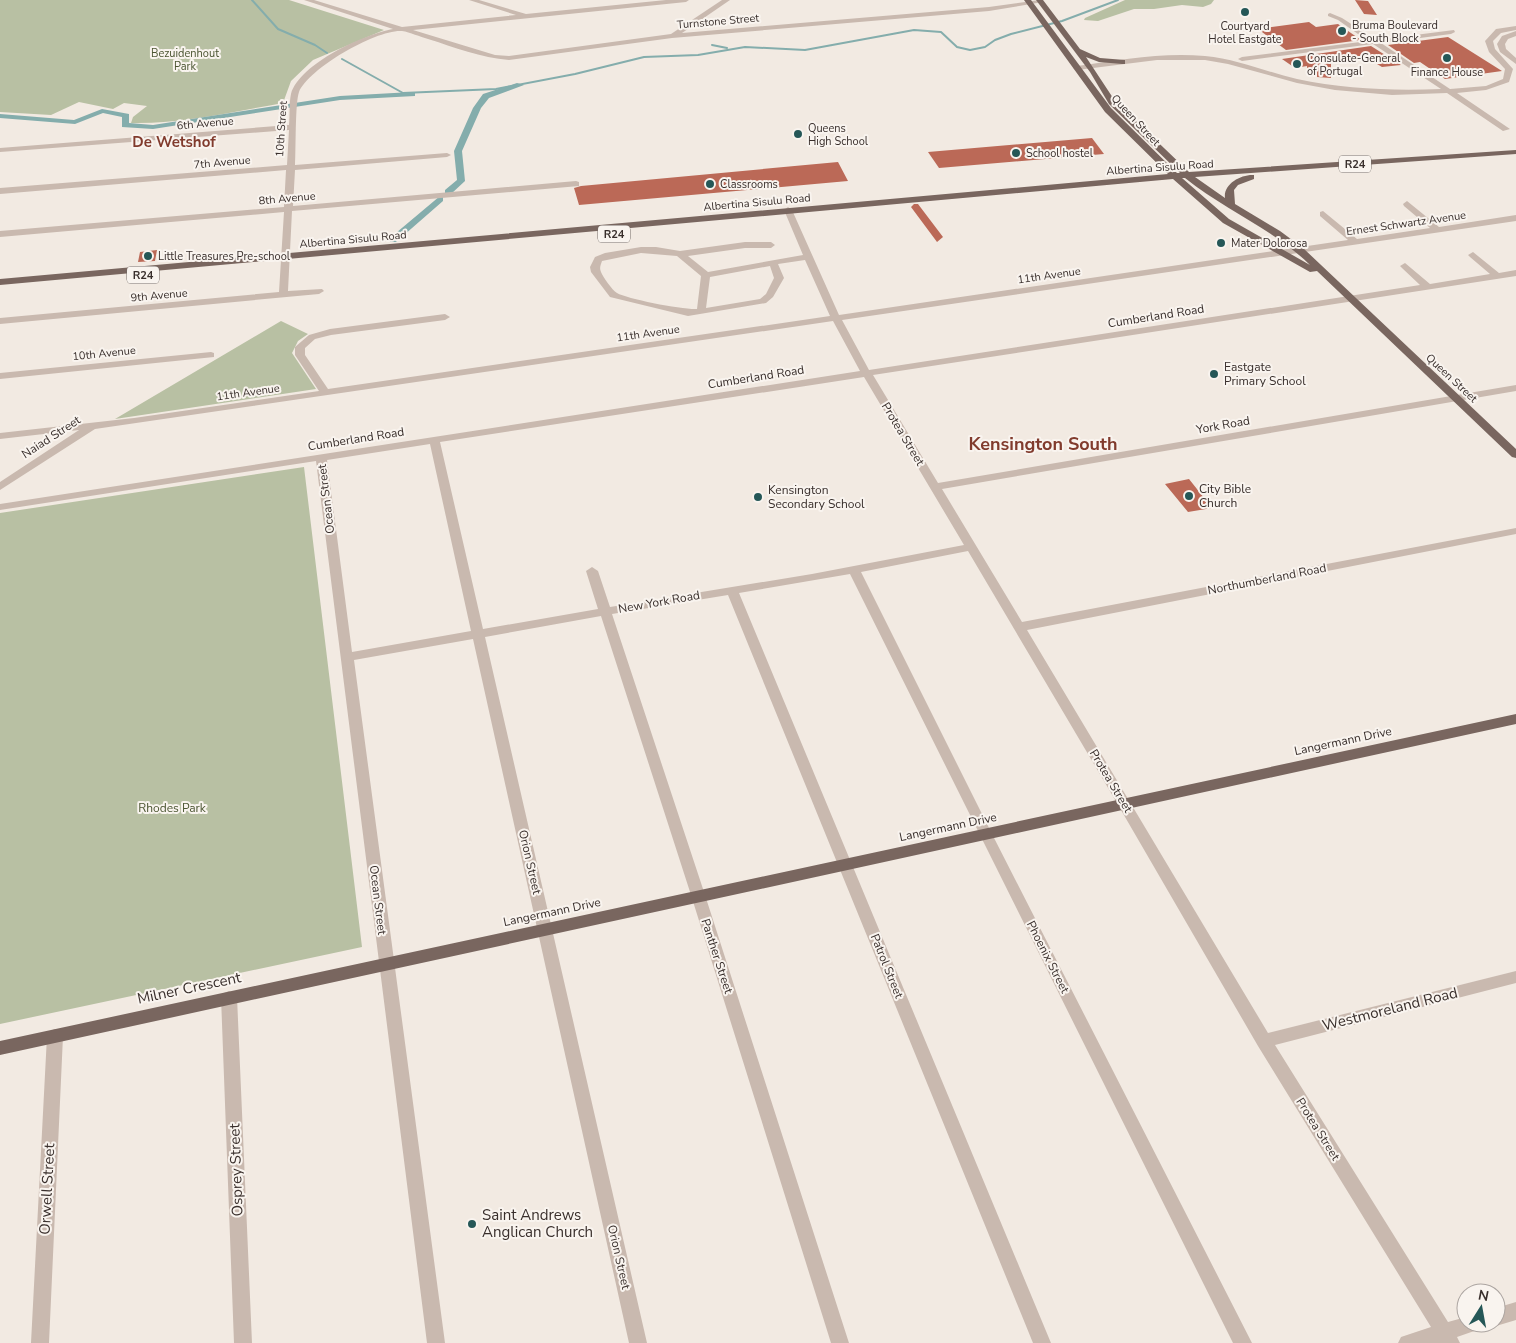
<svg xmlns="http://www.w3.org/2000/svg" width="1516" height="1343" viewBox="0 0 1516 1343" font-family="'Nunito Sans',sans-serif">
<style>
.green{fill:#b8c0a3}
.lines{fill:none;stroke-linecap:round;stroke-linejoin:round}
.stream{stroke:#84adac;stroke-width:2}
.canal{fill:#84adac;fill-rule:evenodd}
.building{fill:#bb6957}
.minor{fill:#c9b9af;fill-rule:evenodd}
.major{fill:#79665f;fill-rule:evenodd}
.poi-dot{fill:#255757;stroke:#f9f4ef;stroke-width:2}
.labels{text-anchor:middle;stroke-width:4;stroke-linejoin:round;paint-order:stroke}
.far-street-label{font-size:11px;fill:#392f2c;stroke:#f9f4ef}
.far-poi-label{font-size:11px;fill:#392f2c;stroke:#f9f4ef;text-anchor:start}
.far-park-label{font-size:11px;fill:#4b5532;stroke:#f9f4ef}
.shield{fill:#f9f4ef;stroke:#736a66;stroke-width:1}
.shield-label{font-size:11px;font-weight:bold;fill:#392f2c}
.street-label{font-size:12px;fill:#392f2c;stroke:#f9f4ef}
.poi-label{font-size:12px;fill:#392f2c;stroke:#f9f4ef;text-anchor:start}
.park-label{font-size:12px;fill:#4b5532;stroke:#f9f4ef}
.far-district-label{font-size:15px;font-weight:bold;fill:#813b2d;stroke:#f9f4ef}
.near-street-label{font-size:15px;fill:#392f2c;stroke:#f9f4ef}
.near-poi-label{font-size:15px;fill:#392f2c;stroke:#f9f4ef;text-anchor:start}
.district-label{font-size:18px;font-weight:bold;fill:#813b2d;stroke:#f9f4ef}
</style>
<rect width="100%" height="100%" fill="#f2eae2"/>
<path class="green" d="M 0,0 L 289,0 L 384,30 L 313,60 L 291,81 L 283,103 C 232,112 182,124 131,123 L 133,117 L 147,106 L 124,103 L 113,109 L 79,102 L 51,115 L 0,112 Z
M 1125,0 L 1214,0 L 1211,4 L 1203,7 L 1182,5 L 1154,9 L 1134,9 L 1098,21 L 1084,20 L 1085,18 Z
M 281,321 L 308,334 L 298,341 L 292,353 L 316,389 L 115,419 Z
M 304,467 L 362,947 L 0,1024 L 0,513 Z"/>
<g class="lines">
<path class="stream" d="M 252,0 L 278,29 L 315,45 L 327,53
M 712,45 L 727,48
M 342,59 L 403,93 L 496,89 L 575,74 L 644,57 L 698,55 L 745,47 L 805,50 L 914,30 L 941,32 L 957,47 L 970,50 L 985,47 L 995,40 L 1011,34 L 1062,21 L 1118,0"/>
<path class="canal" d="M 517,83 L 524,85 L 489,98 L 481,108 L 462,151 L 465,181 L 451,194 L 445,194 L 445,190 L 457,180 L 454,151 L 473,108 L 483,94 Z
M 412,92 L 415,92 L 415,96 L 340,100 L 153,129 L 122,127 L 122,117 L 103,113 L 75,124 L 0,118 L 0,114 L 74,120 L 102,109 L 129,114 L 129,123 L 153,125 L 340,96 Z
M 440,196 L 443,197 L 443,201 L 396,242 L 390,242 L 390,238 Z"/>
</g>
<path class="building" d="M 1355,0 L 1368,1 L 1377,15 L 1364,14 Z
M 1309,22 L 1316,27 L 1338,24 L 1361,40 L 1286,50 L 1258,29 Z
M 1448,37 L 1502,71 L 1445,79 L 1420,62 L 1414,63 L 1388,45 Z
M 1371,46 L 1401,65 L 1382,67 L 1372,61 L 1352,57 L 1331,60 L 1331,78 L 1317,77 L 1317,72 L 1307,71 L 1307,66 L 1295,68 L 1282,59 Z
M 1092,138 L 1104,154 L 939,168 L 928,152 Z
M 838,162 L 848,181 L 579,205 L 574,188 L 581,186 Z
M 914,204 L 918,204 L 943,237 L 937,242 L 911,207 Z
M 157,250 L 155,261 L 138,262 L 140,252 Z
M 1189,479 L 1212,508 L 1188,512 L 1165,484 Z"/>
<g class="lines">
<path class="minor" d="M 304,0 L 314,0 L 402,27 L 516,15 L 469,0 L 479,0 L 526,14 L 666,0 L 689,0 L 686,2 L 413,30 L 495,55 L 509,56 L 671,34 L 722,0 L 730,0 L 682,33 L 989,7 L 1040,0 L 1043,2 L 989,11 L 672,38 L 509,60 C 481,58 454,47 428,39 C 420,37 410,32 402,31 C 377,29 309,68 299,92 C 295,103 296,150 295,165 L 447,153 L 451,155 L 447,157 L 295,170 L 293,206 L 576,181 L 579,182 L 579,186 L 292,211 L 288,291 L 322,289 L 324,291 L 319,294 L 0,324 L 0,318 L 279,292 L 284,212 L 0,237 L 0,231 L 284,207 L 286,170 L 0,194 L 0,188 L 287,165 L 289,130 L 0,152 L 0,148 L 289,125 C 290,115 289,103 291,94 C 300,63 365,34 393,29 Z
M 1330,13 L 1342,18 L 1376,40 L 1454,30 L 1455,32 L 1451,34 L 1381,43 L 1450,89 L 1486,86 L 1503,79 L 1505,69 L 1489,52 L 1485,41 L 1496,29 L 1516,26 L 1516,30 L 1501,33 L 1493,41 L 1495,49 L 1513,69 L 1509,82 L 1486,90 L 1457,93 L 1510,129 L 1503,131 L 1447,93 L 1392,95 L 1335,90 L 1297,83 L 1228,64 L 1205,60 L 1157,60 L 1077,70 L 1073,68 L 1077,66 C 1119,60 1163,52 1205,56 C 1237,59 1267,72 1297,79 C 1344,89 1393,91 1441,89 L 1373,44 L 1242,61 L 1238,59 L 1242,57 L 1368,41 L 1338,20 L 1328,16 L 1328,14 Z
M 1516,31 L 1516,36 L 1508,39 L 1505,44 L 1506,49 L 1516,58 L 1516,64 L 1500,52 L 1497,44 L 1502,36 Z
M 1407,201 L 1439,227 L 1516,215 L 1516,221 L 842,320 L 869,370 L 1420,285 L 1402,268 L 1400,266 L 1405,263 L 1430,284 L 1490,274 L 1470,257 L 1468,255 L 1473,252 L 1499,273 L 1516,270 L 1516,276 L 873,375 L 938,483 L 1516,385 L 1516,391 L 942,489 L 1022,622 L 1516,528 L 1516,534 L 1027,630 L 1268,1033 L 1516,971 L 1516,983 L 1275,1045 L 1448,1322 L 1466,1317 L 1466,1323 L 1483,1323 L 1480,1329 L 1457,1337 L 1460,1343 L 1398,1343 L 1401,1337 L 1431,1327 L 1258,1046 L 1114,798 L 968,551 L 861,572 L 992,834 L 1252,1343 L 1233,1343 L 850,574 L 739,593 L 1051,1343 L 1033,1343 L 728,595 L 612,614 L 705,895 L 849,1343 L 831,1343 L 691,895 L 601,616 L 485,637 L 647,1343 L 629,1343 L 473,639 L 354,660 L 445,1343 L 427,1343 L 316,461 L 0,510 L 0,504 L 860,371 L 833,321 L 95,429 L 0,490 L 0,482 L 79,430 L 0,439 L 0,433 L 134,418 L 319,391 L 295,355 L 295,347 L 309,335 L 330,329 L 445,314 L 450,317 L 445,320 L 331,335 L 315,339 L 305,348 L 305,355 L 328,389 L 830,316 L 805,260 L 778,264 L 784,278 L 773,297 L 766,303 L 688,316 L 610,297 L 591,272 L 590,267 L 595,257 L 605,253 L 641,247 L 656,247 L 680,251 L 745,242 L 771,242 L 775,245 L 771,248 L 745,248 L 688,256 L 708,272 L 803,255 L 784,210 L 788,207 L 792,210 L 839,315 L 1348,240 L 1320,216 L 1320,212 L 1323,211 L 1357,239 L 1430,228 L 1404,206 L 1403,204 ZM 641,253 L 677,256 L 701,276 L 697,309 C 684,310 627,299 617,293 C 612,290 603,277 601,272 C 599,268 601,264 602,261 ZM 770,266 L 774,278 L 766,294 L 760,299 L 706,308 L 710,277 ZM 864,377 L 964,545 L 812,574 L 610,607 L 598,571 L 592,567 L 586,571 L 598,609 L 483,629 L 440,442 ZM 430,444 L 471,631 L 352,652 L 327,460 Z
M 211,352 L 214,353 L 214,357 L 0,379 L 0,373 Z
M 229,991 L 234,993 L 237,997 L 252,1343 L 234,1343 L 221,997 L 224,993 Z
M 55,1029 L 60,1031 L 63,1036 L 49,1343 L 31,1343 L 47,1036 L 50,1031 Z
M 1516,1302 L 1516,1320 L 1496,1326 L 1490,1323 L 1496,1323 L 1496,1308 Z"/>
<path class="major" d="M 1024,0 L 1031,0 L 1111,108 L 1177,173 L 1180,173 L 1109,104 L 1090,72 L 1036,0 L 1043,0 L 1080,49 L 1100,58 L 1125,60 L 1125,64 L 1122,64 L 1099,62 L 1086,57 L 1115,101 L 1189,172 L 1516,150 L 1516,154 L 1195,177 L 1225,198 C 1223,184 1241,174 1254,175 L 1254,179 L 1238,185 L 1234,190 L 1235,204 L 1280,231 L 1303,248 L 1516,449 L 1516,458 L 1512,457 L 1317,271 L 1310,272 L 1223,223 L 1173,179 L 0,285 L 0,279 L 1168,174 L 1105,112 ZM 1182,178 L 1185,178 C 1225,210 1273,229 1310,265 L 1229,219 Z
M 1516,714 L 1516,724 L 0,1055 L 0,1041 Z"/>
</g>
<g class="poi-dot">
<circle cx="1245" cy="12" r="5"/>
<circle cx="1342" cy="31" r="5"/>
<circle cx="1447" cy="58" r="5"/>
<circle cx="1297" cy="64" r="5"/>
<circle cx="798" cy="134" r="5"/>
<circle cx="1016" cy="153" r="5"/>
<circle cx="710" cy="184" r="5"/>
<circle cx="1221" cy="243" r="5"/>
<circle cx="148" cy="256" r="5"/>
<circle cx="1214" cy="374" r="5"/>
<circle cx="1189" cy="496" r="5"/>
<circle cx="758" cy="497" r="5"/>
<circle cx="472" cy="1224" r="5"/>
</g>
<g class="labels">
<g class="far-street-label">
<text transform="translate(718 21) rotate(-5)" y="4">Turnstone Street</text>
<text transform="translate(1136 120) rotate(47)" y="4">Queen Street</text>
<text transform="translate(205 123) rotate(-5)" y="4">6th Avenue</text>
<text transform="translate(281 129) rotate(-86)" y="4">10th Street</text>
<text transform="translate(222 162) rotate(-5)" y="4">7th Avenue</text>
<text transform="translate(1160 167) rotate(-4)" y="4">Albertina Sisulu Road</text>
<text transform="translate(287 198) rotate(-5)" y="4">8th Avenue</text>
<text transform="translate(757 202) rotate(-5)" y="4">Albertina Sisulu Road</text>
<text transform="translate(1406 223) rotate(-8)" y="4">Ernest Schwartz Avenue</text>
<text transform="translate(353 239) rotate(-5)" y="4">Albertina Sisulu Road</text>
<text transform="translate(1049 275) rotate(-8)" y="4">11th Avenue</text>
<text transform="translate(159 295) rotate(-5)" y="4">9th Avenue</text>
<text transform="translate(648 333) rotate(-8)" y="4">11th Avenue</text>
<text transform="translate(104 353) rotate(-6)" y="4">10th Avenue</text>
<text transform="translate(1452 378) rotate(43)" y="4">Queen Street</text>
<text transform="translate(248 392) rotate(-8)" y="4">11th Avenue</text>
</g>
<g class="far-poi-label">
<text x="1352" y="29">Bruma Boulevard<tspan x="1352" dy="13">- South Block</tspan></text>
<text x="1245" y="30" text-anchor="middle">Courtyard<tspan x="1245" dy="13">Hotel Eastgate</tspan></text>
<text x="1307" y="62">Consulate-General<tspan x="1307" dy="13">of Portugal</tspan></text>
<text x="1447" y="76" text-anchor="middle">Finance House</text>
<text x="808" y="132">Queens<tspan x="808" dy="13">High School</tspan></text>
<text x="1026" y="157">School hostel</text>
<text x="720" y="188">Classrooms</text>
<text x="1231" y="247">Mater Dolorosa</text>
<text x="158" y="260">Little Treasures Pre-school</text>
</g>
<g class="far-park-label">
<text x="185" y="57">Bezuidenhout<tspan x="185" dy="13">Park</tspan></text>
</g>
<g class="shield">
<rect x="1339" y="155.5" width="32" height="17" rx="4"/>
<rect x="598" y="225.5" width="32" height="17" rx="4"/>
<rect x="127" y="266.5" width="32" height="17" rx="4"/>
</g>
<g class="shield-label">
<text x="1355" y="168">R24</text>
<text x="614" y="238">R24</text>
<text x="143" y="279">R24</text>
</g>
<g class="street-label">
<text transform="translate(1156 316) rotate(-9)" y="4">Cumberland Road</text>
<text transform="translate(756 377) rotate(-9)" y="4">Cumberland Road</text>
<text transform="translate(1223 425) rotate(-10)" y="4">York Road</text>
<text transform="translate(903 434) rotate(59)" y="4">Protea Street</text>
<text transform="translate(51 437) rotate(-33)" y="4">Naiad Street</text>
<text transform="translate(356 439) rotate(-9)" y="4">Cumberland Road</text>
<text transform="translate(326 499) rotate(-97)" y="4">Ocean Street</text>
<text transform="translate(1267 579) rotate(-11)" y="4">Northumberland Road</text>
<text transform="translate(659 602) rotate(-10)" y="4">New York Road</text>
<text transform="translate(1343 741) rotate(-12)" y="4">Langermann Drive</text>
<text transform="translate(1111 781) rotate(59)" y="4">Protea Street</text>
<text transform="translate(948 827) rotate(-12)" y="4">Langermann Drive</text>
<text transform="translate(530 862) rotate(77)" y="4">Orion Street</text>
<text transform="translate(378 900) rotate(83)" y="4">Ocean Street</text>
<text transform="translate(552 912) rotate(-12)" y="4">Langermann Drive</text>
<text transform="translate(717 956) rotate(72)" y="4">Panther Street</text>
<text transform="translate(1048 957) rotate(63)" y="4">Phoenix Street</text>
<text transform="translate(887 966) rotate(68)" y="4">Patrol Street</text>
<text transform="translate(1318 1129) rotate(58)" y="4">Protea Street</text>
<text transform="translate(619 1257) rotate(77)" y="4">Orion Street</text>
</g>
<g class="poi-label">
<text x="1224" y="371">Eastgate<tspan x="1224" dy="14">Primary School</tspan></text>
<text x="1199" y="493">City Bible<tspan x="1199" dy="14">Church</tspan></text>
<text x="768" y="494">Kensington<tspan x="768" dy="14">Secondary School</tspan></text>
</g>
<g class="park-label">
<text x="172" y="812">Rhodes Park</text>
</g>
<g class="far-district-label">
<text x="174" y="147">De Wetshof</text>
</g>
<g class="near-street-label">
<text transform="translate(189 988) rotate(-12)" y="5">Milner Crescent</text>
<text transform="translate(1390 1009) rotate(-14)" y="5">Westmoreland Road</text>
<text transform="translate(236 1170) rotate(-92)" y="5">Osprey Street</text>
<text transform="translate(47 1189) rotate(-87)" y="5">Orwell Street</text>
</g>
<g class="near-poi-label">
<text x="482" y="1220">Saint Andrews<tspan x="482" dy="17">Anglican Church</tspan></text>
</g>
<g class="district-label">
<text x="1043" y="450">Kensington South</text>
</g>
</g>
<g transform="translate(1481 1308) rotate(11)"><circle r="24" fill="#f9f4ef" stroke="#aca5a1"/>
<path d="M0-4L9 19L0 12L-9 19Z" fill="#255757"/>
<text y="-8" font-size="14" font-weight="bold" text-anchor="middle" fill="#392f2c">N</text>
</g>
</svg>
